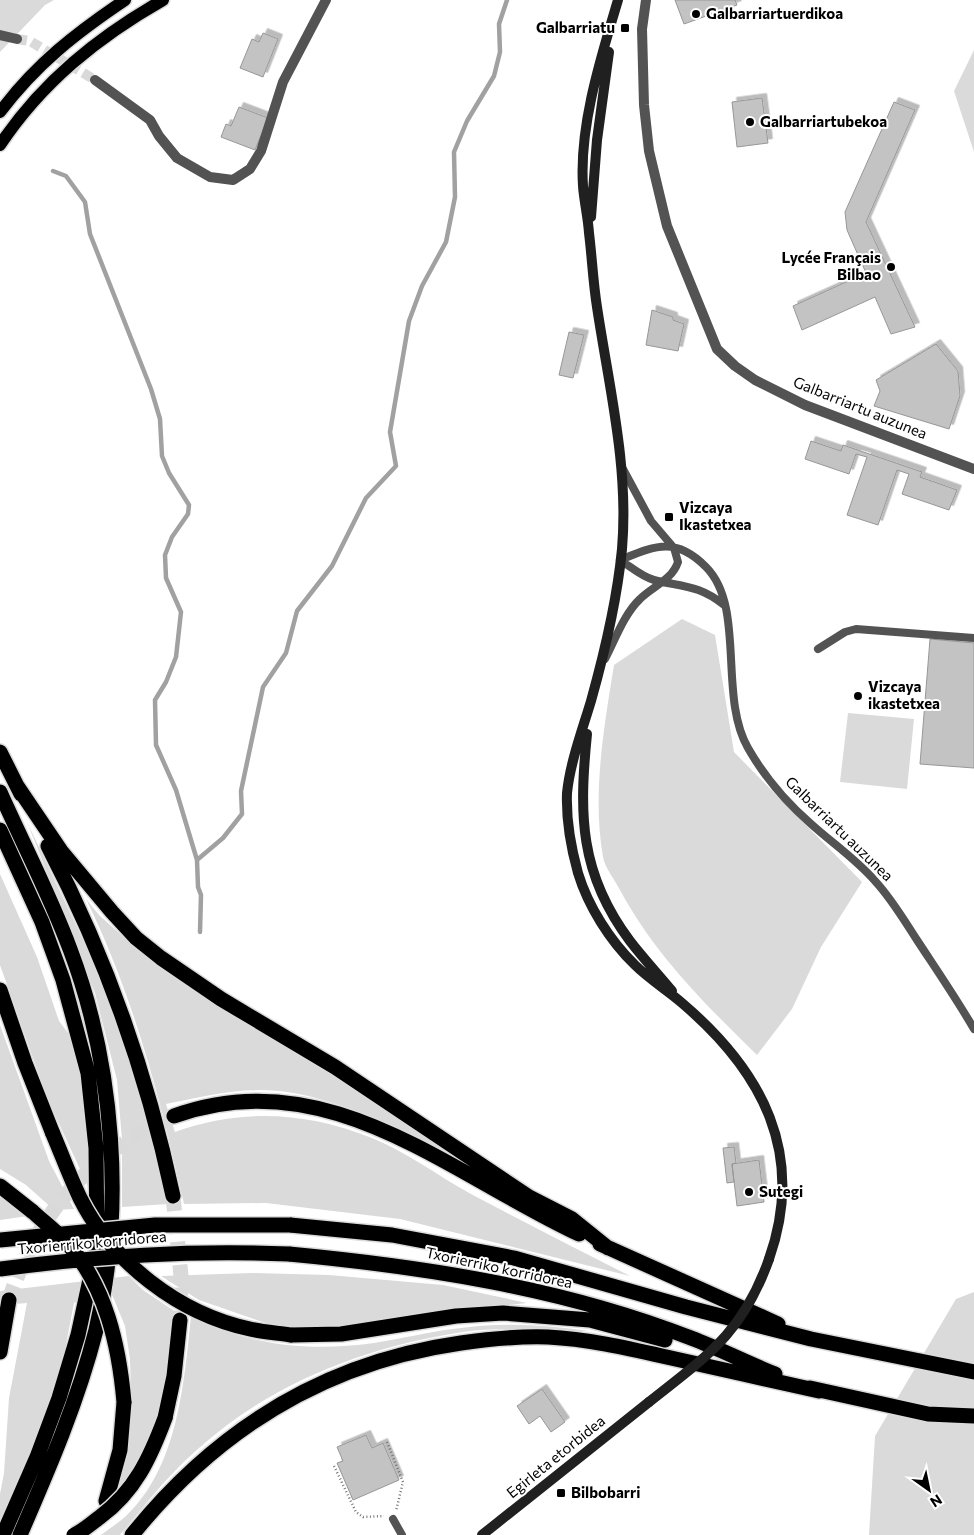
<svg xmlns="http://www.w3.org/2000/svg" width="974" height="1535" viewBox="0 0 974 1535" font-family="Commissioner,sans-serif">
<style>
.green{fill:#dadada}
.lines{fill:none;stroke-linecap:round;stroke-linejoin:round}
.stream{stroke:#a1a1a1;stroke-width:4.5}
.building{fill:#c3c3c3;stroke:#979797;filter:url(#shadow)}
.street-tunnel{stroke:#d9d9d9;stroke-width:10;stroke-dasharray:10 5;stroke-linecap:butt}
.highway-tunnel{stroke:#d9d9d9;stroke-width:15;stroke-dasharray:15 8;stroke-linecap:butt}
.primary-casing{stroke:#dbdbdb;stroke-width:15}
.highway-casing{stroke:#dbdbdb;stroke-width:18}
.path{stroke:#757575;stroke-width:2.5;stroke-dasharray:1 2.5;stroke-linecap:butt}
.lane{stroke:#535353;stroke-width:8}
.street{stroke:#535353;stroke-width:10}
.secondary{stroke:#202020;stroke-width:10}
.primary{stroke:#000;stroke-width:12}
.highway{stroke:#000;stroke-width:15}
.highway-bridge-casing{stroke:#dbdbdb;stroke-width:18;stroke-linecap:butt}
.secondary-bridge{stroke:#202020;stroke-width:10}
.highway-bridge{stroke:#000;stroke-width:15}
.poi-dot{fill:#000;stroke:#fff;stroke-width:2}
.labels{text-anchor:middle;stroke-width:4;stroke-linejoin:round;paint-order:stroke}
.poi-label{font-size:15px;font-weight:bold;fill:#000;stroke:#fff;text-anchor:start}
.street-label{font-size:15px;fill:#000;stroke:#fff}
</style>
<defs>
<filter id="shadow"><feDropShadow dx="4.5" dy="-4.5" stdDeviation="0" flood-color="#0004"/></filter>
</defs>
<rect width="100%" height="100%" fill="#fff"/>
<path class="green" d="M 0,0 L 54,0 L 45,5 L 0,52 Z
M 974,50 L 974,152 L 954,91 Z
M 682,619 L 715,635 L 734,752 L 862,882 L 821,947 L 792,1009 L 757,1055 C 705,1004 655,955 620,890 C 615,880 605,868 603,857 C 592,794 604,727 614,665 Z
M 848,713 L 914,719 L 907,789 L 840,782 Z
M 27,822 L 92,959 L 123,1033 L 161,1166 L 168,1204 L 122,1207 L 122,1140 L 117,1080 L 95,993 Z
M 0,874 L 37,957 L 59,1021 L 75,1042 L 81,1064 L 91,1193 L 48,1100 L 0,965 Z
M 86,899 L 99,915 L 144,955 L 214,1004 L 368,1097 L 523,1198 C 452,1157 344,1090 261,1090 C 229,1090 197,1098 166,1104 L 175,1132 C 241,1108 307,1112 372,1138 C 407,1152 438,1176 471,1194 C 524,1222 577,1249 630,1276 L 400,1219 L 266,1203 L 184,1204 C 161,1100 133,995 86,899 Z
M 0,1025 L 49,1161 L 74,1209 L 54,1210 L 26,1185 L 0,1169 Z
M 0,1195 L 28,1216 L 0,1220 Z
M 252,1273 L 329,1275 L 443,1285 L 527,1303 L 467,1309 L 347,1327 L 298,1328 L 271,1325 L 199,1300 L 161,1276 Z
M 129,1276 L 143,1290 L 173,1310 C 172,1363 163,1422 137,1468 C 131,1480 119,1491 111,1502 L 127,1457 L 131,1395 L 130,1359 L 125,1326 L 108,1285 L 74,1303 L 63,1360 L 29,1458 L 0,1520 L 0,1494 L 4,1473 L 9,1398 L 27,1303 L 3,1305 L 0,1315 L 0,1291 Z
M 974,1292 L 974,1535 L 869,1535 L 875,1436 L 956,1299 Z
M 191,1316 C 250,1346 308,1352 374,1343 C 401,1339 427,1332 453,1329 C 498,1322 543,1324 589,1331 C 547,1331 505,1326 463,1332 C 368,1346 271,1383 199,1448 C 169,1474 145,1505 120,1535 L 101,1535 C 109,1529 118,1523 126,1516 C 178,1467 184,1383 191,1316 Z"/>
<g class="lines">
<path class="stream" d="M 53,171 L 66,176 L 85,202 L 90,234 L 151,389 L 160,419 L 162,456 L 169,473 L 189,505 L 188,514 L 172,537 L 165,555 L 166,578 L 181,612 L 176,657 L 166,682 L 155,700 L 156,745 L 176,790 L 197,860 L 198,887 L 201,895 L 200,932
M 197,860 L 223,838 L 242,814 L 241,791 L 263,687 L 286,653 L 297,611 L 332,566 L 366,498 L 396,466 L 390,432 L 409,321 L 422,286 L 446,242 L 455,197 L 454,152 L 467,121 L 494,76 L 500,52 L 499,24 L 507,0"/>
</g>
<path class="building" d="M 675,0 L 735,0 L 737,5 L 684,24 Z
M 263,33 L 278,39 L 263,77 L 240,68 L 252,39 L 259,42 Z
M 762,98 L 768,143 L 737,147 L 732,102 Z
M 894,102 L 915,110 L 866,222 L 915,327 L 891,334 L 875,297 L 802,330 L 793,306 L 866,273 L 847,230 L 845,212 Z
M 239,107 L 268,118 L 255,150 L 221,137 L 226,124 L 231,126 Z
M 652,310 L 673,317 L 673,320 L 684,324 L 678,351 L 646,345 Z
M 569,332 L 584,335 L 573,378 L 559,375 Z
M 936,344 L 958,371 L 960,396 L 949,429 L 874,406 L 880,391 L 876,380 Z
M 811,441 L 841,451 L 843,445 L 922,472 L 920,477 L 957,490 L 949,510 L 902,494 L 909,474 L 897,470 L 878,525 L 847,515 L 867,457 L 856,454 L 849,474 L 805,459 Z
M 930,639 L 974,643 L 974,768 L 920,764 Z
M 734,1147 L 736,1163 L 732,1164 L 734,1182 L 727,1183 L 723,1148 Z
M 759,1160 L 764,1202 L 737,1206 L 732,1164 Z
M 542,1389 L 565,1422 L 551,1432 L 540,1416 L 529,1424 L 517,1406 Z
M 366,1435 L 372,1448 L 383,1443 L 399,1480 L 353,1500 L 337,1463 L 343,1461 L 337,1447 Z"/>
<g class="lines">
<path class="street-tunnel" d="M 17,39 L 30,41 L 95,80"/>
<path class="highway-tunnel" d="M 173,1196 L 181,1276 L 180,1320
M 9,1300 C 37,1213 90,1153 174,1116"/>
<g class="primary-casing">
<path id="primary" d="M 0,112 C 36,64 76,33 125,0
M 0,145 C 42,82 98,37 163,0"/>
</g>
<g class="highway-casing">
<path id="highway" d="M 0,752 L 21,794
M 17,786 L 61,851 L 112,912 L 136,938 L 161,958 L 221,999 L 335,1067 L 529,1197 L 572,1219 L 608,1248
M 0,792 C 23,844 50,895 70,949 C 114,1065 125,1209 96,1330 C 78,1401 49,1468 20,1535
M 0,830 L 42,922 L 63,980 L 88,1073 L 96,1148 L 97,1247 L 78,1335 L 59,1398 L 37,1457 L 3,1535
M 48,846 C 106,957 147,1074 173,1196
M 0,990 L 25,1063 L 53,1134
M 174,1116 C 327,1060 450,1174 579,1234
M 0,1186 L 33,1212
M 290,1225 L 392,1235 L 514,1258 L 686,1307 L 811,1339 L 974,1372
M 600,1244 L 778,1324
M 289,1254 C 426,1267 563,1288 691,1338 C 720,1349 747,1363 775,1374
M 291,1335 L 341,1334 L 456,1316 L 503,1313 L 590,1320 L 665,1340
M 0,1352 L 9,1300
M 810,1388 L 928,1414 L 974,1416
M 165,1418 L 174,1376 L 180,1320
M 106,1501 L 120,1450 L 124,1402
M 132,1535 C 217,1429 326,1362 461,1343 C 489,1339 519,1336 548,1337 C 589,1339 631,1349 671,1358 C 720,1369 770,1380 819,1391"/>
</g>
<path class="path" d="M 387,1442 L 403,1482 L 396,1511
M 334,1466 L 356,1512 L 363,1517 L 384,1516"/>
<path class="lane" d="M 620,560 C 655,546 675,536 706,567 C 746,607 718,696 748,748 C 764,776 786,802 810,823 C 832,843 856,859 875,881 C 891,898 904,920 917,940 C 936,969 956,998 974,1029
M 620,560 C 631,567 642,577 654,580 C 683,587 699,585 724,605
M 818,649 L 845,632 L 856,629 L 974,638
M 605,659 C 615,640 624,614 640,599 C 653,586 672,580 678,562 L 674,548 L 651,521 L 623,469
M 393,1519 L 402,1535"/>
<path class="street" d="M 646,0 L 642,29 L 644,105 L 649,151 L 667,226 L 717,349 L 735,366 L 755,380 L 805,405 L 974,469
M 0,35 L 17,39
M 95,80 L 150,120 L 159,136 L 177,158 L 210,177 L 233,180 L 250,169 L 261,151 L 283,82 L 326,0"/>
<path class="secondary" d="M 618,0 C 601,57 579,126 583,186 C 584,201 588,217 589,233 C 592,257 593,282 597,307 C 609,387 629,467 622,549 C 617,601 605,651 591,701 C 582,731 570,763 567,793 C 566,820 571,848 578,873 C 588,906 610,941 635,965 C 649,979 667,990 682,1003 C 763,1072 806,1154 769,1259
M 591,217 L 597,140 L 609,52
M 587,734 C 579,814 579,873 630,941 C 643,958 658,974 672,991
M 482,1535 L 649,1402"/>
<use href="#primary" class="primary"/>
<use href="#highway" class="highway"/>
<g class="highway-bridge-casing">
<path id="highway-bridge" d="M 53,1134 C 62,1155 70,1177 80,1198 C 112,1262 179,1314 250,1329 C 263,1332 278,1333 291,1335
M 33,1212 C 44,1222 57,1232 67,1243 C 106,1286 119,1346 124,1402
M 0,1240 L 155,1225 L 290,1225
M 0,1269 C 99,1256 189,1250 289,1254
M 74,1535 C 83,1531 92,1523 100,1517 C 135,1491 150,1458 165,1418"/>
</g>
<path class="secondary-bridge" d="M 649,1402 C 707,1356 743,1333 769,1259"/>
<use href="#highway-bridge" class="highway-bridge"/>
</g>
<g class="poi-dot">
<circle cx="696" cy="14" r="5"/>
<rect x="620" y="23" width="10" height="10" rx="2.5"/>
<circle cx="750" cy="122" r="5"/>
<circle cx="891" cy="267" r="5"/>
<rect x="664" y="512" width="10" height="10" rx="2.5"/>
<circle cx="858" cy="696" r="5"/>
<circle cx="749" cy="1192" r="5"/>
<rect x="556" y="1488" width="10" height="10" rx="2.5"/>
</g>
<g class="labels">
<g class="poi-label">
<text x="706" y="19">Galbarriartuerdikoa</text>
<text x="615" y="33" text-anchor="end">Galbarriatu</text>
<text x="760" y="127">Galbarriartubekoa</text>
<text x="881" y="263" text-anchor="end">Lycée Français<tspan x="881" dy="17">Bilbao</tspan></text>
<text x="679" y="513">Vizcaya<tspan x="679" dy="17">Ikastetxea</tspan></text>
<text x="868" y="692">Vizcaya<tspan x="868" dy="17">ikastetxea</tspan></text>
<text x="759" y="1197">Sutegi</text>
<text x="571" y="1498">Bilbobarri</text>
</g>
<g class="street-label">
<text transform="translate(860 408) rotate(22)" y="5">Galbarriartu auzunea</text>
<text transform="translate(839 829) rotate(44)" y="5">Galbarriartu auzunea</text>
<text transform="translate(92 1243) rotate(-5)" y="5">Txorierriko korridorea</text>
<text transform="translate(499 1268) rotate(12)" y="5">Txorierriko korridorea</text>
<text transform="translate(556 1457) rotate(-39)" y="5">Egirleta etorbidea</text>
</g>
</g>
<g transform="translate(929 1490) rotate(147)" stroke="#ffffff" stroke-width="4" paint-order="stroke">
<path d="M0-4L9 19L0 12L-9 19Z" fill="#000000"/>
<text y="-8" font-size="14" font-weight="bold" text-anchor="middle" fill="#000000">N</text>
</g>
</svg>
